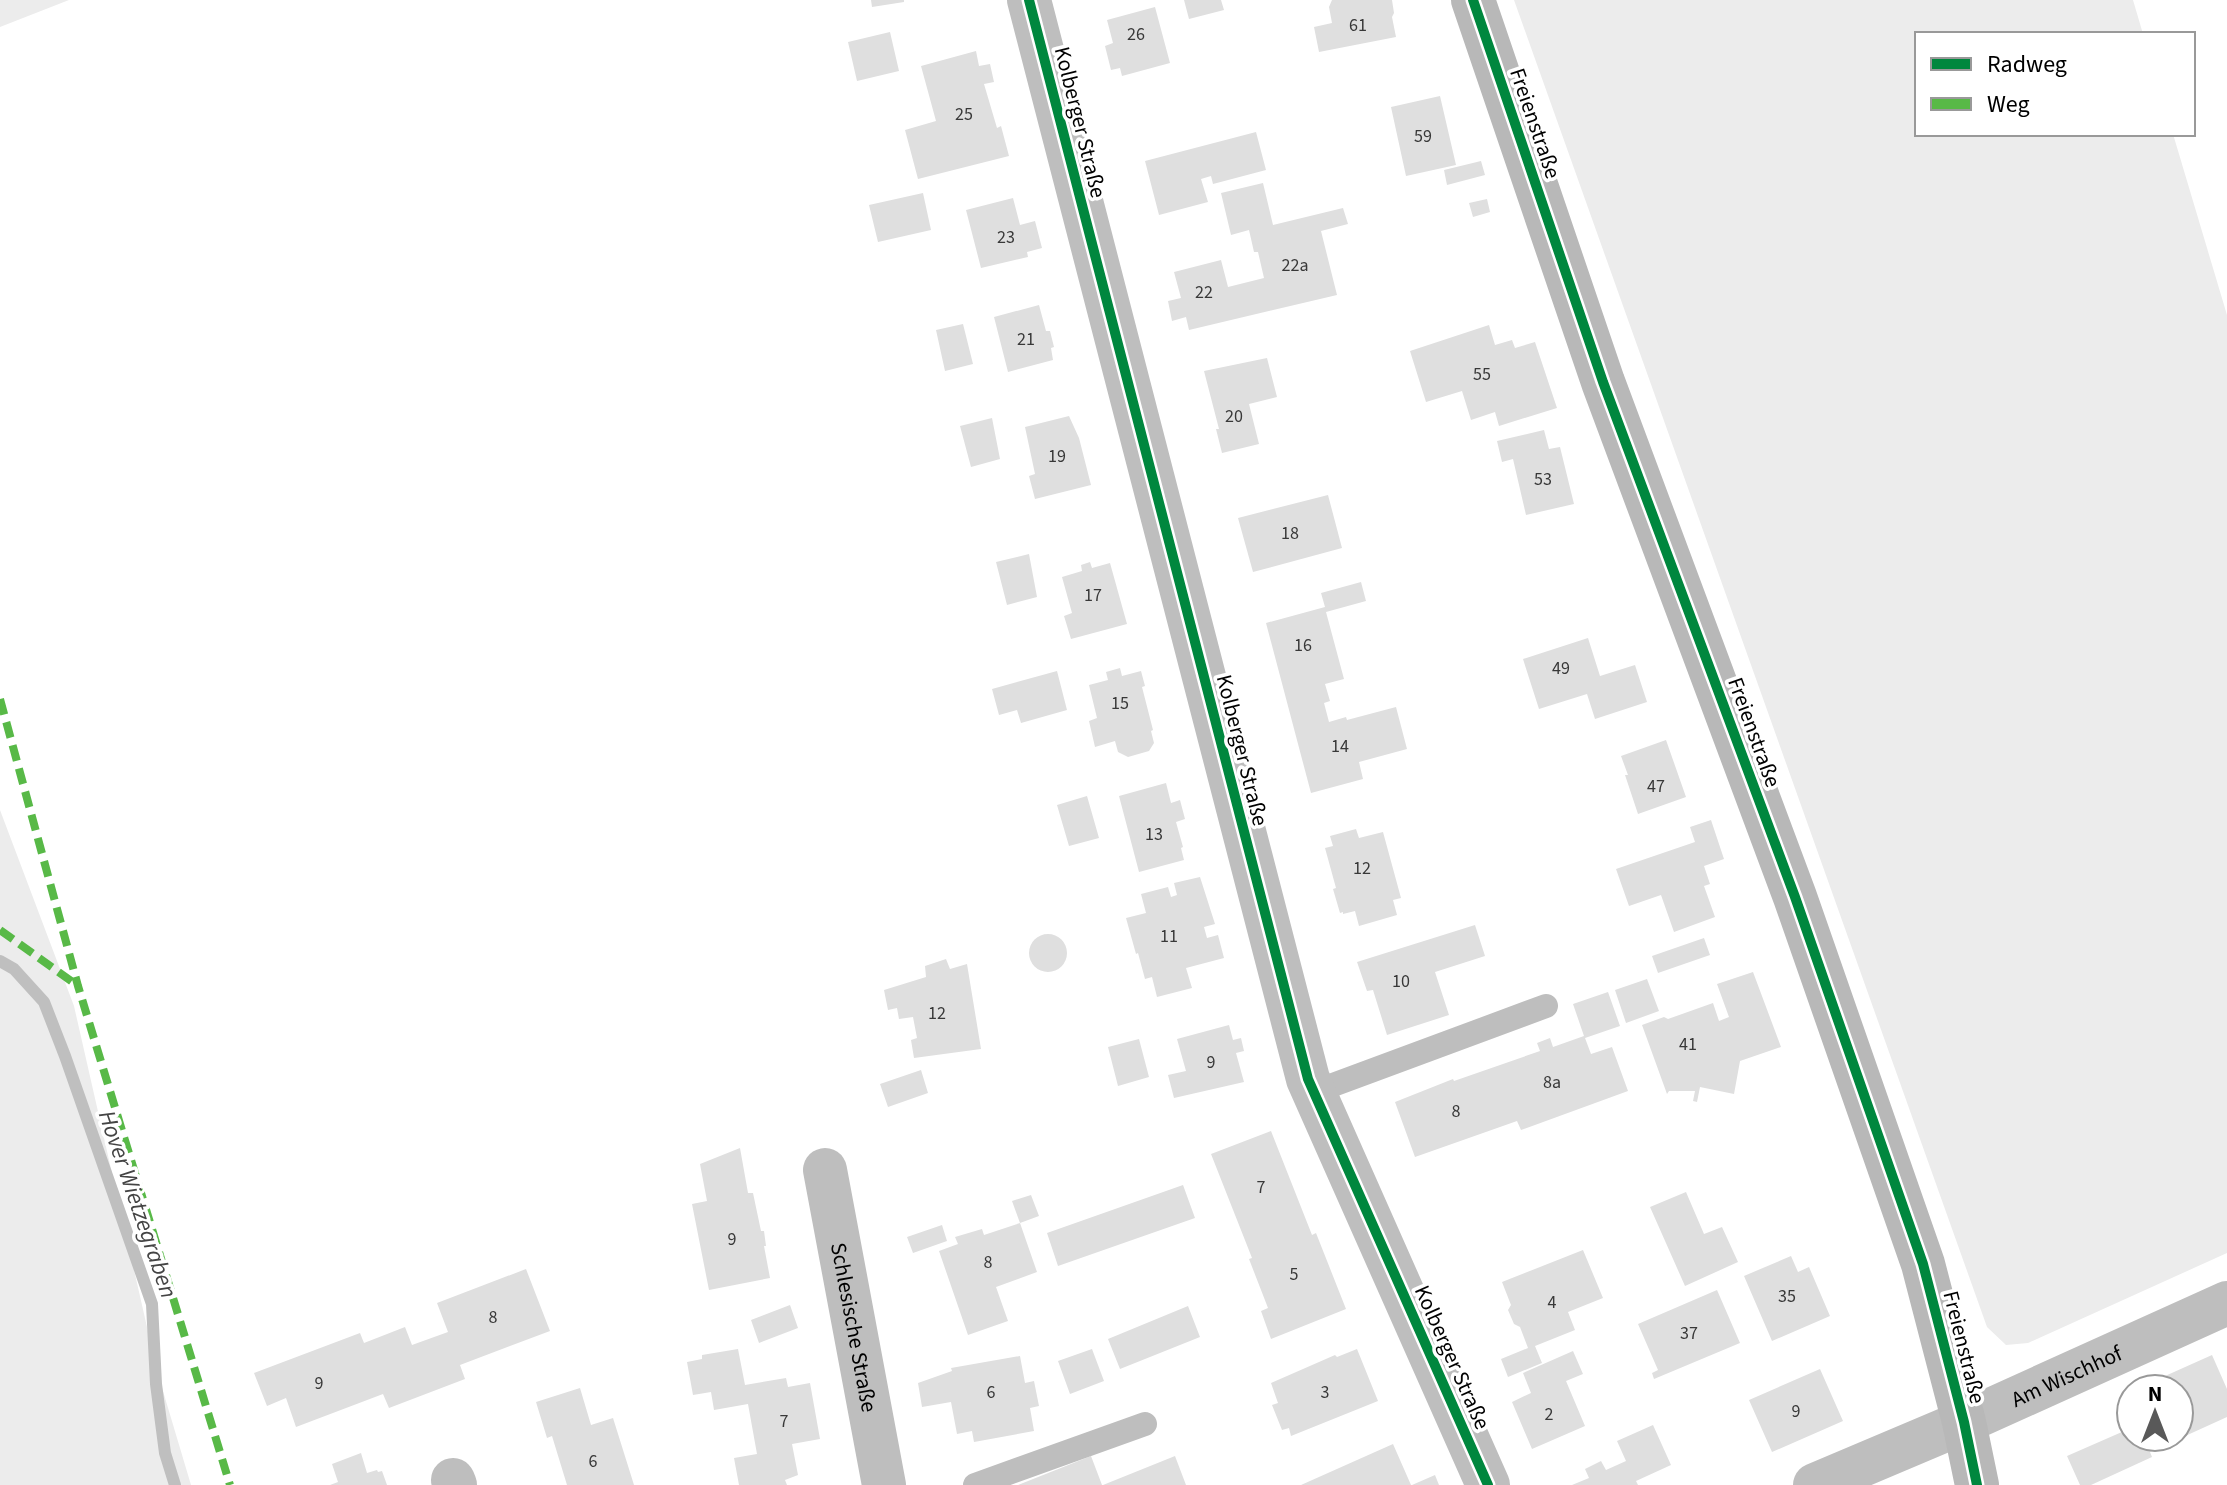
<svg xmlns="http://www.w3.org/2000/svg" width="2227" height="1485" viewBox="0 0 2227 1485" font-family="'Source Sans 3',sans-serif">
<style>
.green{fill:#ececec}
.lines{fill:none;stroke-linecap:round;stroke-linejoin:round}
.stream{stroke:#bfbfbf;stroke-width:12}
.building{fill:#dfdfdf}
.lane{stroke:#bebebe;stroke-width:24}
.street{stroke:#bebebe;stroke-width:44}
.secondary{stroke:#b8b8b8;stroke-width:44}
.quiet{stroke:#58b947;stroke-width:8;stroke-dasharray:16 8;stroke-linecap:butt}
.cycleway-casing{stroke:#fff;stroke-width:15}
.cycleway{stroke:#00873e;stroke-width:10}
.labels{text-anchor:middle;stroke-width:7;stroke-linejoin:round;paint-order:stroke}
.number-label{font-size:18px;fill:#383838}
.street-label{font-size:22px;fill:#000;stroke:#fff}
.water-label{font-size:24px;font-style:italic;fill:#444;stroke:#fff}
</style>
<rect width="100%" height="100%" fill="#fff"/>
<path class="green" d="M 0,0 L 69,0 L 0,27 Z
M 1514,0 L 2133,0 L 2143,34 L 1917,34 L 1917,134 L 2173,134 L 2227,315 L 2227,1253 L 2028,1343 L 2006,1345 L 1987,1327 Z
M 0,810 L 74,1006 L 157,1371 L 191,1485 L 0,1485 Z"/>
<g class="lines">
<path class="stream" d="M 0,961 L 14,969 L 44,1002 L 65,1056 L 152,1304 L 156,1384 L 165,1453 L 175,1485"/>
</g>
<path class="building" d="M 871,0 L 904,0 L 904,2 L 872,7 Z
M 1184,0 L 1221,0 L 1224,10 L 1189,19 Z
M 1332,0 L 1392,0 L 1394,13 L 1392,17 L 1396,37 L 1319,52 L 1314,27 L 1332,23 L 1329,7 Z
M 1155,7 L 1170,63 L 1122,76 L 1120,68 L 1111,70 L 1105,46 L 1113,43 L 1107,20 Z
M 890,32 L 899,71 L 857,81 L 848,42 Z
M 976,51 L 979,66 L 990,64 L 994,82 L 984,84 L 997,128 L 1001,126 L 1009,156 L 918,179 L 905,130 L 936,121 L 921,66 Z
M 1440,96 L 1456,165 L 1406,176 L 1391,107 Z
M 1256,132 L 1266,170 L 1213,184 L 1211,176 L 1201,179 L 1208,202 L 1159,215 L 1145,161 Z
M 1481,161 L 1485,175 L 1447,185 L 1444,170 Z
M 1263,183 L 1273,225 L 1343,208 L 1348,224 L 1321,231 L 1337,295 L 1189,330 L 1186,317 L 1172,321 L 1168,301 L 1181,298 L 1174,272 L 1221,260 L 1228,287 L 1264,278 L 1258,252 L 1254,252 L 1249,230 L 1231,235 L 1221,193 Z
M 923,193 L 931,230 L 878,242 L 869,205 Z
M 1013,198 L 1020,225 L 1035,221 L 1042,248 L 1027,252 L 1028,257 L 981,268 L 966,210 Z
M 1487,199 L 1490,212 L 1473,217 L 1469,203 Z
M 1039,305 L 1046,331 L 1050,331 L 1054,347 L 1051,348 L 1053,360 L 1008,372 L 994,317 Z
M 963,324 L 973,364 L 945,371 L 936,330 Z
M 1489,325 L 1495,345 L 1512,340 L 1515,348 L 1535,342 L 1557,408 L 1499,426 L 1495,412 L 1471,420 L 1462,391 L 1426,402 L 1410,351 Z
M 1267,358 L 1277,397 L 1249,404 L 1259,444 L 1222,453 L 1216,429 L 1219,429 L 1204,371 Z
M 1069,416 L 1079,438 L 1091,485 L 1035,499 L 1029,476 L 1035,474 L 1025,427 Z
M 992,418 L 1000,459 L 971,467 L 960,426 Z
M 1544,430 L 1549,449 L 1560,447 L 1574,504 L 1526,515 L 1513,459 L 1502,462 L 1497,441 Z
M 1328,495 L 1342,548 L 1253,572 L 1238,518 Z
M 1029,554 L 1037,597 L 1007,605 L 996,562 Z
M 1090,562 L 1092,568 L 1110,563 L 1127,624 L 1071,639 L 1064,616 L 1072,613 L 1062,577 L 1082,571 L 1081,565 Z
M 1361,582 L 1366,601 L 1326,612 L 1344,679 L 1325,684 L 1330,701 L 1324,703 L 1329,722 L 1346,717 L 1347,720 L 1396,707 L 1407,749 L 1359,762 L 1363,779 L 1311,793 L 1266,623 L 1325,607 L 1321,593 Z
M 1588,638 L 1600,676 L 1635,665 L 1647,702 L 1595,719 L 1587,694 L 1539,709 L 1523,659 Z
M 1120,668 L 1122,676 L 1141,671 L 1145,686 L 1142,687 L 1153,730 L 1151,731 L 1154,743 L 1149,751 L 1128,757 L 1118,752 L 1115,741 L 1095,747 L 1089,721 L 1097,718 L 1089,685 L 1108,680 L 1106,672 Z
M 1057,671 L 1067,710 L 1021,723 L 1017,710 L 999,715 L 992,689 Z
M 1666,740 L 1686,797 L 1638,814 L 1625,775 L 1628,775 L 1621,756 Z
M 1166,783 L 1171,803 L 1180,800 L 1185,819 L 1176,822 L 1183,847 L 1181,848 L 1184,860 L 1139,872 L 1119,796 Z
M 1087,796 L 1099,838 L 1069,846 L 1057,805 Z
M 1711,820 L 1724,859 L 1704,866 L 1710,884 L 1704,886 L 1715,917 L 1674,932 L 1661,895 L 1629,906 L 1616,869 L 1695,842 L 1690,827 Z
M 1356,829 L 1359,838 L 1383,832 L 1401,898 L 1393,900 L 1397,915 L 1359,926 L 1355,911 L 1343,914 L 1343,912 L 1340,913 L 1333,889 L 1336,888 L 1325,848 L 1333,846 L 1330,836 Z
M 1200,877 L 1215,924 L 1204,927 L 1207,938 L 1218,935 L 1224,958 L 1186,968 L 1192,988 L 1157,997 L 1152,977 L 1145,979 L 1138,953 L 1136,954 L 1126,918 L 1146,913 L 1141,894 L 1168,887 L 1171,897 L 1177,895 L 1174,883 Z
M 1475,925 L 1485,956 L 1435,972 L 1449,1015 L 1387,1035 L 1373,990 L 1367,991 L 1357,962 Z
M1029 953a19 19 0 1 1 38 0a19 19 0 1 1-38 0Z
M 1704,938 L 1710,955 L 1658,973 L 1652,956 Z
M 946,959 L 950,969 L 967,964 L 981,1049 L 914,1058 L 911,1040 L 917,1038 L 913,1017 L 899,1019 L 897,1008 L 888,1010 L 884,990 L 926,977 L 925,966 Z
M 1753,972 L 1781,1047 L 1740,1061 L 1734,1094 L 1700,1087 L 1697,1102 L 1693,1101 L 1695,1091 L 1669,1091 L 1667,1094 L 1642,1025 L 1664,1017 L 1668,1019 L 1713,1003 L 1719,1021 L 1729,1017 L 1717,984 Z
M 1647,979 L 1659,1011 L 1626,1023 L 1615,990 Z
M 1608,992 L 1620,1026 L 1585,1038 L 1591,1054 L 1612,1047 L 1628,1091 L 1521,1130 L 1517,1121 L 1415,1157 L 1395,1102 L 1453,1079 L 1454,1081 L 1540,1051 L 1537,1043 L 1550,1038 L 1553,1047 L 1584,1036 L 1573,1004 Z
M 1229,1025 L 1233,1040 L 1241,1038 L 1244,1051 L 1236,1053 L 1244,1082 L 1174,1098 L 1168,1075 L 1186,1071 L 1177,1039 Z
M 1139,1039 L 1149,1077 L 1118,1086 L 1108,1047 Z
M 921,1070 L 928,1093 L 888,1107 L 880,1084 Z
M 1271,1131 L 1312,1235 L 1316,1233 L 1346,1309 L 1271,1339 L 1261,1311 L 1268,1308 L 1249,1259 L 1252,1258 L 1211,1154 Z
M 740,1148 L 748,1193 L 753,1193 L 761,1231 L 764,1231 L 766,1246 L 764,1246 L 770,1278 L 709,1290 L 692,1204 L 707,1201 L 700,1164 Z
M 1183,1185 L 1195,1218 L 1058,1266 L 1047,1233 Z
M 1686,1192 L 1704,1234 L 1722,1227 L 1738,1262 L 1685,1286 L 1650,1207 Z
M 1031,1195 L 1039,1216 L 1020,1223 L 1037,1272 L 996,1287 L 1008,1321 L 968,1335 L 939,1251 L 958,1244 L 955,1237 L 982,1229 L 984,1235 L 1020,1223 L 1012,1201 Z
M 942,1225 L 947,1241 L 913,1253 L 907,1237 Z
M 1583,1250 L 1603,1298 L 1568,1312 L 1575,1330 L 1535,1346 L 1542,1363 L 1508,1377 L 1501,1359 L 1528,1348 L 1520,1327 L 1514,1324 L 1508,1310 L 1511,1305 L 1502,1282 Z
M 1791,1256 L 1798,1272 L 1809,1267 L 1830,1316 L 1772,1341 L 1744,1276 Z
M 526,1269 L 550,1331 L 460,1365 L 465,1379 L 389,1408 L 383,1394 L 296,1427 L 286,1398 L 267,1406 L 254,1373 L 360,1333 L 364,1343 L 405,1327 L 412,1345 L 448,1332 L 437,1303 Z
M 1717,1290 L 1740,1343 L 1654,1379 L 1652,1373 L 1658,1370 L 1638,1324 Z
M 790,1305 L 798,1328 L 759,1343 L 751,1320 Z
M 1188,1306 L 1200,1337 L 1120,1369 L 1108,1339 Z
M 738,1349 L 745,1385 L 786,1378 L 788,1387 L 810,1383 L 820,1439 L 792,1444 L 798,1475 L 785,1480 L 787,1485 L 739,1485 L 734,1458 L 757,1454 L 748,1404 L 714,1410 L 711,1392 L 693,1395 L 687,1362 L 702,1359 L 702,1355 Z
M 1092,1349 L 1104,1381 L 1070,1394 L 1058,1361 Z
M 1357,1349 L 1378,1401 L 1291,1436 L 1289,1428 L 1282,1430 L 1272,1405 L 1278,1403 L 1271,1383 L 1335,1355 L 1337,1357 Z
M 1573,1351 L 1583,1374 L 1566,1381 L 1585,1426 L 1532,1449 L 1512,1402 L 1531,1393 L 1523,1373 Z
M 2212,1355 L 2227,1389 L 2227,1417 L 2150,1452 L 2152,1457 L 2091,1485 L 2080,1485 L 2067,1456 L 2131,1428 L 2131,1437 L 2179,1437 L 2179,1389 L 2136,1389 Z
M 1020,1356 L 1025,1383 L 1034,1381 L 1039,1406 L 1030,1408 L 1034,1431 L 974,1442 L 972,1431 L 957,1434 L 951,1402 L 922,1407 L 918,1383 L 952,1371 L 951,1368 Z
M 1820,1369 L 1843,1421 L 1772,1452 L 1749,1400 Z
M 580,1388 L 591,1425 L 613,1418 L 634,1485 L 567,1485 L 552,1436 L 547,1438 L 536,1402 Z
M 1653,1425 L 1671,1465 L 1636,1481 L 1638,1485 L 1572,1485 L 1589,1478 L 1585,1469 L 1601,1461 L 1606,1470 L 1626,1461 L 1617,1441 Z
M 1393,1444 L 1411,1485 L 1301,1485 Z
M 361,1453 L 367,1473 L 377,1470 L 378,1472 L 382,1471 L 387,1485 L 330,1485 L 338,1482 L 332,1464 Z
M 1091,1456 L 1102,1485 L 1018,1485 Z
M 1175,1456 L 1186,1485 L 1103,1485 Z
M 1435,1475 L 1439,1485 L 1412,1485 Z"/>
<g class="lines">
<path class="lane" d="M 1314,1092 L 1546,1006
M 975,1485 L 1145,1424"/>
<g class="street">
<path d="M 1029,0 L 1308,1079 L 1488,1485"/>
<path id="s1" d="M 825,1170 L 884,1485"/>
<path d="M 453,1480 L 455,1485"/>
<path id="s2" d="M 1815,1485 L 1964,1422 L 2227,1303"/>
</g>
<path class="secondary" d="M 1473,0 L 1603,382 L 1795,897 L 1923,1264 L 1964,1422 L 1977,1485"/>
<path class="quiet" d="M 0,699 L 78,986 L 230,1485
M 0,930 L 78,986"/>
<g class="cycleway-casing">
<path id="cycleway" d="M 1029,0 L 1308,1079 L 1488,1485
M 1473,0 L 1603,382 L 1795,897 L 1923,1264 L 1964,1422 L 1977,1485"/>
</g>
<use href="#cycleway" class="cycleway"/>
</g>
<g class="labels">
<g class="number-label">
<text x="1358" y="31">61</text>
<text x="1136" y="40">26</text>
<text x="964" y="120">25</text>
<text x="1423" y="142">59</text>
<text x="1006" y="243">23</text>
<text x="1295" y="271">22a</text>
<text x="1204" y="298">22</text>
<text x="1026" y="345">21</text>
<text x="1482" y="380">55</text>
<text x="1234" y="422">20</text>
<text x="1057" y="462">19</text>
<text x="1543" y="485">53</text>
<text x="1290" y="539">18</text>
<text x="1093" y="601">17</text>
<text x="1303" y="651">16</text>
<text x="1561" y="674">49</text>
<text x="1120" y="709">15</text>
<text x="1340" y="752">14</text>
<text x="1656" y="792">47</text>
<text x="1154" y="840">13</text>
<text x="1362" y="874">12</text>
<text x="1169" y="942">11</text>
<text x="1401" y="987">10</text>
<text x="937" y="1019">12</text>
<text x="1688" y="1050">41</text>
<text x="1211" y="1068">9</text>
<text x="1552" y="1088">8a</text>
<text x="1456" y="1117">8</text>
<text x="1261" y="1193">7</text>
<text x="732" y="1245">9</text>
<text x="988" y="1268">8</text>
<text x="1294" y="1280">5</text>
<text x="1787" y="1302">35</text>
<text x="1552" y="1308">4</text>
<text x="493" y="1323">8</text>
<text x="1689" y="1339">37</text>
<text x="319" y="1389">9</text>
<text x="991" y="1398">6</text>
<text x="1325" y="1398">3</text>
<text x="1796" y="1417">9</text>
<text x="1549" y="1420">2</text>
<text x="784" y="1427">7</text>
<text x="593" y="1467">6</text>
</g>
<g class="street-label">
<text transform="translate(1081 122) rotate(76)" y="8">Kolberger Straße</text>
<text transform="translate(1536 123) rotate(71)" y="8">Freienstraße</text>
<text transform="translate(1755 732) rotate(70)" y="8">Freienstraße</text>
<text transform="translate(1243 750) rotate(76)" y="8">Kolberger Straße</text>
<text dy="8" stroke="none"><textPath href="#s1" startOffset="160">Schlesische Straße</textPath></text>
<text transform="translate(1965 1347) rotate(76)" y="8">Freienstraße</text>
<text transform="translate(1453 1357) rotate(66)" y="8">Kolberger Straße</text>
<text dy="8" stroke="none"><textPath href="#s2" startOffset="274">Am Wischhof</textPath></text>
</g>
<g class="water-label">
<text transform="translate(138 1204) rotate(71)" y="8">Hover Wietzegraben</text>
</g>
</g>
<rect x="1915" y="32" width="280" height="104" fill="#ffffff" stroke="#999999" stroke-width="2"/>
<rect x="1931" y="58" width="40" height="12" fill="#00873e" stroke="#999999" stroke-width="2"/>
<text x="1987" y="72" font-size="24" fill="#000000">Radweg</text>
<rect x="1931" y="98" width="40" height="12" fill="#58b947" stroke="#999999" stroke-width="2"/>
<text x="1987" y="112" font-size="24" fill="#000000">Weg</text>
<g transform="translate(2155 1413)"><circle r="38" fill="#ffffff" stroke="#999999" stroke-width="2"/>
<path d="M0-6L14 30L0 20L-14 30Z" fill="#595959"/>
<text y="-12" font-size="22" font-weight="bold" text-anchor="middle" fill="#000000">N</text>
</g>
</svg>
